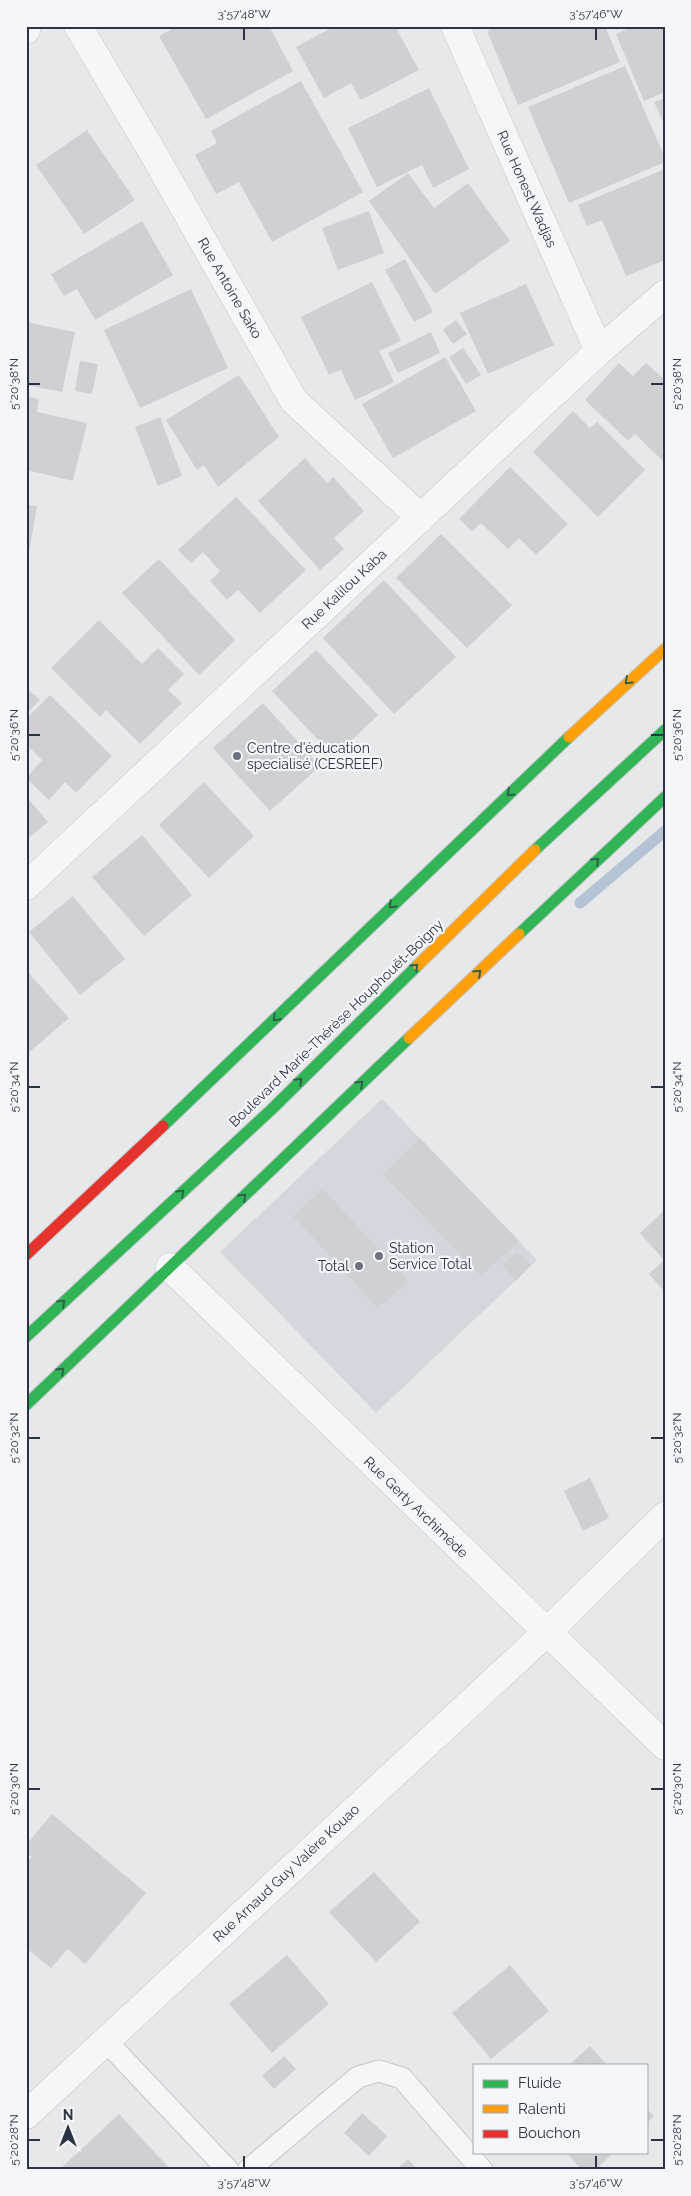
<svg xmlns="http://www.w3.org/2000/svg" width="691" height="2196" viewBox="0 0 691 2196" font-family="Raleway,sans-serif">
<style>
.built{fill:#d4d7dd}
.lines{fill:none;stroke-linecap:round;stroke-linejoin:round}
.stream{stroke:#b4c4d5;stroke-width:11}
.building{fill:#ced0d3}
.lane-casing{stroke:#c4c6c8;stroke-width:23}
.street-casing{stroke:#c4c6c8;stroke-width:29}
.fast-casing{stroke:#c4c6c8;stroke-width:13}
.slow-casing{stroke:#c4c6c8;stroke-width:13}
.jam-casing{stroke:#c4c6c8;stroke-width:13}
.lane{stroke:#f5f6f7;stroke-width:21}
.street{stroke:#f5f6f7;stroke-width:28}
.fast{stroke:#30b455;stroke-width:11}
.slow{stroke:#ff9f0a;stroke-width:11}
.jam{stroke:#e5322d;stroke-width:11}
.oneway{stroke:#2d614b}
.ticks{fill:none;stroke:#2b3445;stroke-width:2}
.poi-dot{fill:#6c737f;stroke:#f4f6f9;stroke-width:2}
.labels{text-anchor:middle;stroke-width:4.5;stroke-linejoin:round;paint-order:stroke}
.street-label{font-size:14px;fill:#2b3445;stroke:#f4f6f9}
.poi-label{font-size:14px;fill:#2b3445;stroke:#f4f6f9;text-anchor:start}
.neatline{fill:none;stroke:#2b3445;stroke-width:2}
.ticks-label{font-size:12px;text-anchor:middle;fill:#2b3445}
</style>
<rect width="100%" height="100%" fill="#e6e8ea"/>
<path class="built" d="M 382,1099 L 537,1260 L 376,1413 L 220,1252 Z"/>
<g class="lines">
<path class="stream" d="M 580,903 L 665,831"/>
</g>
<path class="building" d="M 177,26 L 269,26 L 293,71 L 206,119 L 159,36 Z
M 335,26 L 395,26 L 419,70 L 361,100 L 351,83 L 324,98 L 296,47 Z
M 499,26 L 605,26 L 620,62 L 518,105 L 487,31 Z
M 634,26 L 665,26 L 665,92 L 644,101 L 616,34 Z
M 625,66 L 665,158 L 665,162 L 569,203 L 528,107 Z
M 301,81 L 363,192 L 272,242 L 239,182 L 216,194 L 195,155 L 217,143 L 211,131 Z
M 429,88 L 469,169 L 433,188 L 422,165 L 377,187 L 348,128 Z
M 665,98 L 665,126 L 654,102 Z
M 87,130 L 135,200 L 84,234 L 36,165 Z
M 665,169 L 665,260 L 626,276 L 602,220 L 587,226 L 578,205 Z
M 408,173 L 434,208 L 468,183 L 510,241 L 435,294 L 369,201 Z
M 369,211 L 384,253 L 338,270 L 322,228 Z
M 142,221 L 173,275 L 95,320 L 77,289 L 64,296 L 51,274 Z
M 405,259 L 433,312 L 414,322 L 385,270 Z
M 372,282 L 401,341 L 379,351 L 394,382 L 355,400 L 341,370 L 329,375 L 301,317 Z
M 526,284 L 554,345 L 488,374 L 460,313 Z
M 191,289 L 228,368 L 140,408 L 104,330 Z
M 456,320 L 467,334 L 453,344 L 443,330 Z
M 26,322 L 75,332 L 62,392 L 26,385 Z
M 431,332 L 440,353 L 398,373 L 388,353 Z
M 463,348 L 481,375 L 466,384 L 449,357 Z
M 445,357 L 476,411 L 393,458 L 362,404 Z
M 80,361 L 98,364 L 92,394 L 75,391 Z
M 619,363 L 633,376 L 646,363 L 665,380 L 665,463 L 635,434 L 628,441 L 585,400 Z
M 239,375 L 279,437 L 218,487 L 204,465 L 197,470 L 166,420 Z
M 26,396 L 39,399 L 37,412 L 87,423 L 73,481 L 26,470 Z
M 573,411 L 590,428 L 597,422 L 645,470 L 598,517 L 533,452 Z
M 160,417 L 182,476 L 158,486 L 135,427 Z
M 305,458 L 327,483 L 333,477 L 364,511 L 334,538 L 344,549 L 320,570 L 258,501 Z
M 510,467 L 568,524 L 536,555 L 519,538 L 508,549 L 481,523 L 472,531 L 459,519 Z
M 236,497 L 306,570 L 260,613 L 238,590 L 227,600 L 210,581 L 220,571 L 203,552 L 191,563 L 178,550 Z
M 26,505 L 37,506 L 27,564 L 26,564 Z
M 441,534 L 512,605 L 467,648 L 396,578 Z
M 159,559 L 235,640 L 199,675 L 122,593 Z
M 384,580 L 456,657 L 394,714 L 323,638 Z
M 99,620 L 142,664 L 158,648 L 184,674 L 168,690 L 182,703 L 140,744 L 106,710 L 100,717 L 51,668 Z
M 316,650 L 378,715 L 334,757 L 272,691 Z
M 26,688 L 40,700 L 26,714 Z
M 50,695 L 112,756 L 76,793 L 65,782 L 49,800 L 26,778 L 42,760 L 26,744 L 26,719 Z
M 263,703 L 320,766 L 270,811 L 213,748 Z
M 204,782 L 254,836 L 209,878 L 159,825 Z
M 26,796 L 48,822 L 26,840 Z
M 142,835 L 192,895 L 144,936 L 92,877 Z
M 73,896 L 125,959 L 80,995 L 29,932 Z
M 26,970 L 69,1018 L 26,1055 Z
M 420,1138 L 519,1241 L 481,1276 L 383,1174 Z
M 323,1189 L 408,1281 L 378,1308 L 293,1216 Z
M 665,1210 L 665,1292 L 649,1274 L 664,1260 L 640,1233 Z
M 517,1252 L 531,1265 L 516,1281 L 502,1266 Z
M 590,1478 L 609,1518 L 583,1531 L 564,1491 Z
M 52,1814 L 146,1893 L 85,1964 L 68,1949 L 51,1968 L 26,1948 L 26,1863 L 32,1857 L 26,1852 L 26,1845 Z
M 374,1872 L 420,1922 L 376,1962 L 329,1912 Z
M 287,1955 L 329,2004 L 272,2053 L 229,2004 Z
M 510,1965 L 549,2011 L 491,2059 L 452,2013 Z
M 590,2046 L 607,2065 L 569,2065 Z
M 284,2056 L 296,2069 L 274,2089 L 262,2076 Z
M 647,2109 L 654,2116 L 647,2123 Z
M 362,2113 L 387,2136 L 369,2156 L 344,2133 Z
M 119,2114 L 171,2170 L 59,2170 Z
M 566,2152 L 615,2152 L 595,2170 L 582,2170 Z
M 408,2159 L 418,2170 L 399,2170 L 398,2168 Z"/>
<g class="lines">
<g class="lane-casing">
<path id="lane" d="M 106,2041 L 228,2170
M 248,2170 L 358,2077 L 379,2071 L 402,2078 L 482,2170"/>
</g>
<g class="street-casing">
<path id="street" d="M 78,26 L 153,153 L 294,401 L 421,518
M 455,26 L 599,351
M 26,30 L 27,26
M 26,886 L 599,351 L 665,294
M 170,1267 L 665,1746
M 26,2115 L 547,1632 L 665,1516"/>
</g>
<g class="fast-casing">
<path id="fast" d="M 535,850 L 665,730
M 519,934 L 665,797
M 163,1126 L 569,737
M 26,1337 L 272,1109 L 418,965
M 26,1405 L 409,1038"/>
</g>
<g class="slow-casing">
<path id="slow" d="M 569,737 L 665,649
M 418,965 L 535,850
M 409,1038 L 519,934"/>
</g>
<g class="jam-casing">
<path id="jam" d="M 26,1255 L 163,1126"/>
</g>
<use href="#lane" class="lane"/>
<use href="#street" class="street"/>
<use href="#fast" class="fast"/>
<use href="#slow" class="slow"/>
<use href="#jam" class="jam"/>
</g>
<defs><path id="oneway-chevron" d="M-2-3.5L2.5 0L-2 3.5" fill="none" stroke-width="1.6" stroke-linecap="round" stroke-linejoin="round" transform="scale(1.25)"/></defs>
<g class="oneway">
<use href="#oneway-chevron" transform="translate(628 681) rotate(137)"/>
<use href="#oneway-chevron" transform="translate(510 793) rotate(137)"/>
<use href="#oneway-chevron" transform="translate(596 861) rotate(-43)"/>
<use href="#oneway-chevron" transform="translate(392 905) rotate(136)"/>
<use href="#oneway-chevron" transform="translate(415 967) rotate(-45)"/>
<use href="#oneway-chevron" transform="translate(478 973) rotate(-43)"/>
<use href="#oneway-chevron" transform="translate(276 1018) rotate(135)"/>
<use href="#oneway-chevron" transform="translate(299 1081) rotate(-45)"/>
<use href="#oneway-chevron" transform="translate(360 1084) rotate(-43)"/>
<use href="#oneway-chevron" transform="translate(181 1193) rotate(-43)"/>
<use href="#oneway-chevron" transform="translate(243 1197) rotate(-44)"/>
<use href="#oneway-chevron" transform="translate(62 1303) rotate(-43)"/>
<use href="#oneway-chevron" transform="translate(61 1371) rotate(-44)"/>
</g>
<path class="ticks" d="M 244,28 L 244,40M 596,28 L 596,40M 28,384 L 40,384M 651,384 L 664,384M 28,735 L 40,735M 651,735 L 664,735M 28,1087 L 40,1087M 651,1087 L 664,1087M 28,1438 L 40,1438M 651,1438 L 664,1438M 28,1789 L 40,1789M 651,1789 L 664,1789M 28,2140 L 40,2140M 651,2140 L 664,2140M 244,2156 L 244,2168M 596,2156 L 596,2168"/>
<g class="poi-dot">
<circle cx="237" cy="756" r="5"/>
<circle cx="379" cy="1256" r="5"/>
<circle cx="359" cy="1266" r="5"/>
</g>
<g class="labels">
<g class="street-label">
<text transform="translate(527 189) rotate(66)" y="5">Rue Honest Wadjas</text>
<text transform="translate(230 288) rotate(60)" y="5">Rue Antoine Sako</text>
<text transform="translate(344 589) rotate(-43)" y="5">Rue Kalilou Kaba</text>
<text transform="translate(336 1023) rotate(-44)" y="5">Boulevard Marie-Thérèse Houphouët-Boigny</text>
<text transform="translate(416 1507) rotate(44)" y="5">Rue Gerty Archimède</text>
<text transform="translate(286 1873) rotate(-43)" y="5">Rue Arnaud Guy Valère Kouao</text>
</g>
<g class="poi-label">
<text x="247" y="753">Centre d'éducation<tspan x="247" dy="16">specialisé (CESREEF)</tspan></text>
<text x="389" y="1253">Station<tspan x="389" dy="16">Service Total</tspan></text>
<text x="349" y="1271" text-anchor="end">Total</text>
</g>
</g>
<rect width="691" height="2196" fill="none" stroke="#f4f6f9" stroke-width="55"/>
<rect x="473" y="2064" width="175" height="90" fill="#f4f6f9" stroke="#a4a8b1"/>
<rect x="483" y="2080" width="25" height="8" fill="#30b455" stroke="#a4a8b1"/>
<text x="518" y="2088" font-size="15" fill="#2b3445">Fluide</text>
<rect x="483" y="2105" width="25" height="8" fill="#ff9f0a" stroke="#a4a8b1"/>
<text x="518" y="2114" font-size="15" fill="#2b3445">Ralenti</text>
<rect x="483" y="2130" width="25" height="8" fill="#e5322d" stroke="#a4a8b1"/>
<text x="518" y="2138" font-size="15" fill="#2b3445">Bouchon</text>
<g transform="translate(68 2128)" stroke="#f4f6f9" stroke-width="4" paint-order="stroke">
<path d="M0-4L9 19L0 12L-9 19Z" fill="#2b3445"/>
<text y="-8" font-size="14" font-weight="bold" text-anchor="middle" fill="#2b3445">N</text>
</g>
<rect x="28" y="28" width="636" height="2140" class="neatline"/>
<g class="ticks-label">
<text x="244" y="18">3°57'48"W</text>
<text x="596" y="18">3°57'46"W</text>
<text transform="translate(14 384) rotate(-90)" y="4">5°20'38"N</text>
<text transform="translate(677 384) rotate(-90)" y="4">5°20'38"N</text>
<text transform="translate(14 735) rotate(-90)" y="4">5°20'36"N</text>
<text transform="translate(677 735) rotate(-90)" y="4">5°20'36"N</text>
<text transform="translate(14 1087) rotate(-90)" y="4">5°20'34"N</text>
<text transform="translate(677 1087) rotate(-90)" y="4">5°20'34"N</text>
<text transform="translate(14 1438) rotate(-90)" y="4">5°20'32"N</text>
<text transform="translate(677 1438) rotate(-90)" y="4">5°20'32"N</text>
<text transform="translate(14 1789) rotate(-90)" y="4">5°20'30"N</text>
<text transform="translate(677 1789) rotate(-90)" y="4">5°20'30"N</text>
<text transform="translate(14 2140) rotate(-90)" y="4">5°20'28"N</text>
<text transform="translate(677 2140) rotate(-90)" y="4">5°20'28"N</text>
<text x="244" y="2187">3°57'48"W</text>
<text x="596" y="2187">3°57'46"W</text>
</g>
</svg>
